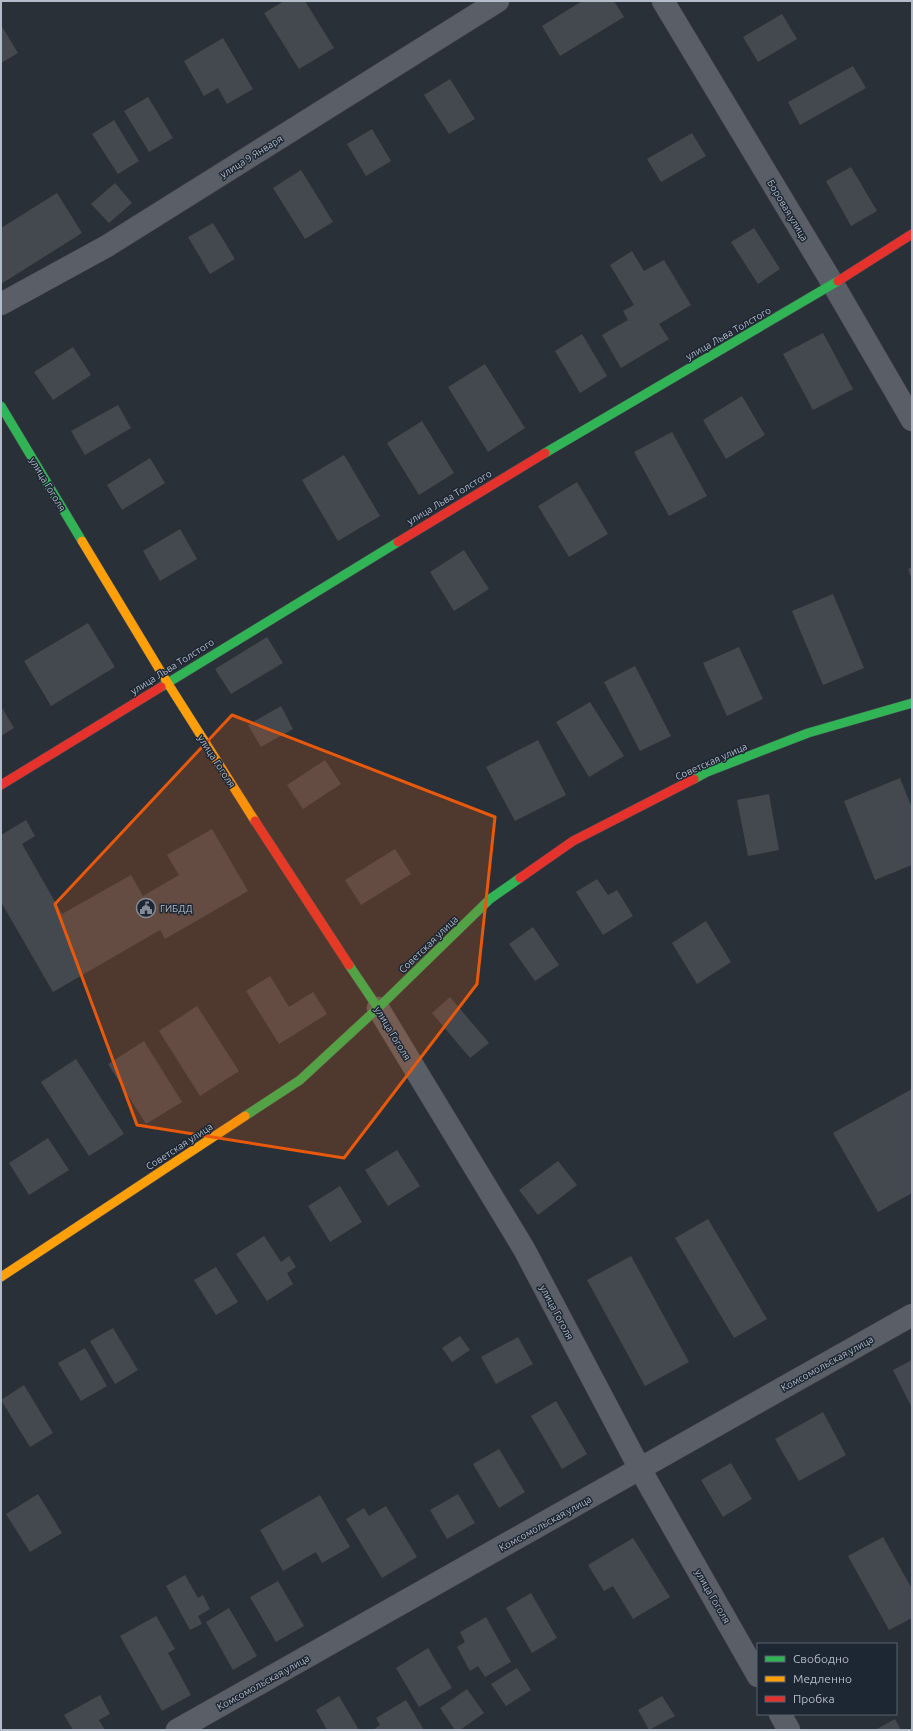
<svg xmlns="http://www.w3.org/2000/svg" width="913" height="1731" viewBox="0 0 913 1731" font-family="Ubuntu,sans-serif">
<style>
.building{fill:#444950}
.lines{fill:none;stroke-linecap:round;stroke-linejoin:round}
.street-casing{stroke:#484c53;stroke-width:23}
.fast-casing{stroke:#484c53;stroke-width:10}
.slow-casing{stroke:#484c53;stroke-width:10}
.jam-casing{stroke:#484c53;stroke-width:10}
.street{stroke:#5a5e66;stroke-width:22}
.fast{stroke:#30b455;stroke-width:9}
.slow{stroke:#ff9f0a;stroke-width:9}
.jam{stroke:#e5322d;stroke-width:9}
.marked{fill:#e8590c;fill-opacity:0.2;stroke:#e8590c;stroke-width:3;stroke-linejoin:round}
.labels{text-anchor:middle;stroke-width:3;stroke-linejoin:round;paint-order:stroke}
.street-label{font-size:10px;fill:#b4bcc9;stroke:#1d2633}
.poi-label{font-size:10px;fill:#b4bcc9;stroke:#1d2633;text-anchor:start}
</style>
<rect width="100%" height="100%" fill="#2a3038"/>
<path class="building" d="M 284,1 L 305,1 L 334,48 L 299,69 L 264,13 Z
M 582,1 L 614,1 L 624,17 L 560,56 L 542,26 Z
M 782,14 L 797,39 L 758,62 L 743,37 Z
M 1,25 L 18,53 L 1,63 Z
M 223,38 L 253,89 L 227,104 L 218,88 L 204,96 L 184,61 Z
M 853,66 L 866,88 L 800,125 L 788,102 Z
M 450,79 L 475,119 L 449,134 L 424,95 Z
M 148,97 L 173,138 L 149,152 L 124,111 Z
M 114,120 L 139,161 L 118,174 L 92,134 Z
M 372,129 L 391,161 L 366,176 L 347,144 Z
M 692,133 L 706,156 L 661,182 L 647,159 Z
M 851,167 L 877,211 L 851,226 L 826,181 Z
M 301,170 L 333,222 L 305,239 L 273,188 Z
M 115,183 L 132,203 L 109,223 L 91,204 Z
M 57,193 L 82,233 L 1,284 L 1,228 Z
M 213,223 L 235,259 L 210,274 L 188,237 Z
M 754,228 L 780,269 L 758,284 L 731,242 Z
M 632,251 L 644,271 L 664,260 L 691,305 L 659,324 L 669,339 L 621,368 L 602,335 L 628,320 L 623,311 L 634,305 L 610,265 Z
M 823,333 L 853,389 L 813,410 L 783,354 Z
M 582,334 L 607,376 L 580,393 L 555,351 Z
M 73,347 L 91,375 L 53,400 L 34,372 Z
M 485,364 L 525,428 L 488,452 L 448,387 Z
M 742,396 L 765,435 L 726,459 L 703,420 Z
M 118,405 L 131,428 L 85,455 L 71,431 Z
M 422,421 L 454,473 L 419,495 L 387,443 Z
M 672,432 L 707,496 L 669,516 L 634,452 Z
M 344,455 L 380,516 L 338,541 L 302,480 Z
M 150,458 L 165,483 L 122,510 L 107,485 Z
M 577,482 L 608,534 L 569,557 L 538,506 Z
M 180,529 L 197,559 L 160,581 L 143,551 Z
M 464,550 L 489,589 L 454,611 L 430,572 Z
M 912,567 L 912,580 L 908,569 Z
M 833,594 L 864,668 L 823,685 L 792,611 Z
M 88,623 L 115,667 L 51,706 L 24,661 Z
M 267,637 L 283,663 L 231,694 L 215,669 Z
M 739,647 L 763,699 L 727,716 L 703,663 Z
M 635,666 L 671,736 L 640,751 L 604,682 Z
M 590,702 L 624,756 L 589,777 L 556,722 Z
M 1,706 L 14,728 L 1,736 Z
M 281,706 L 293,729 L 261,747 L 248,725 Z
M 538,740 L 566,795 L 515,821 L 486,767 Z
M 325,760 L 341,784 L 303,809 L 287,785 Z
M 900,778 L 912,808 L 912,865 L 875,880 L 844,801 Z
M 769,794 L 779,850 L 748,856 L 737,800 Z
M 26,820 L 35,836 L 22,844 L 62,914 L 131,875 L 143,896 L 179,875 L 167,855 L 212,829 L 248,891 L 165,939 L 160,930 L 53,992 L 1,902 L 1,835 Z
M 395,849 L 411,874 L 361,905 L 345,880 Z
M 597,879 L 608,895 L 617,890 L 633,916 L 603,935 L 576,892 Z
M 706,921 L 731,962 L 697,984 L 672,943 Z
M 533,927 L 559,965 L 535,981 L 509,944 Z
M 270,976 L 289,1007 L 313,992 L 327,1014 L 279,1044 L 246,991 Z
M 450,997 L 489,1043 L 470,1058 L 432,1013 Z
M 197,1006 L 239,1071 L 200,1096 L 159,1031 Z
M 144,1041 L 182,1102 L 146,1124 L 108,1064 Z
M 76,1059 L 124,1134 L 89,1156 L 41,1082 Z
M 912,1089 L 912,1193 L 878,1212 L 833,1133 Z
M 48,1138 L 69,1170 L 29,1195 L 9,1163 Z
M 397,1150 L 420,1186 L 388,1206 L 365,1170 Z
M 558,1161 L 577,1185 L 538,1215 L 519,1190 Z
M 340,1186 L 362,1222 L 330,1242 L 308,1206 Z
M 708,1219 L 767,1319 L 734,1338 L 675,1238 Z
M 264,1236 L 281,1262 L 289,1256 L 296,1267 L 287,1273 L 293,1284 L 267,1301 L 236,1254 Z
M 631,1256 L 689,1362 L 645,1386 L 587,1280 Z
M 216,1267 L 238,1302 L 216,1315 L 194,1280 Z
M 113,1328 L 138,1370 L 115,1384 L 90,1341 Z
M 460,1336 L 470,1350 L 452,1362 L 442,1348 Z
M 518,1337 L 533,1364 L 496,1384 L 481,1357 Z
M 85,1348 L 107,1386 L 81,1401 L 58,1363 Z
M 912,1360 L 912,1408 L 893,1370 Z
M 24,1385 L 53,1433 L 30,1447 L 1,1400 Z
M 556,1401 L 587,1454 L 562,1469 L 531,1416 Z
M 823,1412 L 846,1455 L 799,1481 L 775,1439 Z
M 499,1449 L 525,1492 L 499,1508 L 473,1464 Z
M 731,1463 L 752,1499 L 723,1517 L 701,1480 Z
M 38,1494 L 62,1533 L 30,1552 L 6,1514 Z
M 458,1494 L 475,1523 L 447,1539 L 430,1510 Z
M 320,1495 L 350,1547 L 322,1563 L 316,1552 L 283,1571 L 260,1530 Z
M 386,1506 L 417,1557 L 382,1578 L 346,1519 L 364,1508 L 369,1516 Z
M 883,1537 L 912,1589 L 912,1618 L 889,1630 L 848,1556 Z
M 633,1538 L 670,1597 L 633,1619 L 613,1586 L 604,1591 L 588,1565 Z
M 185,1575 L 198,1598 L 203,1595 L 210,1609 L 198,1616 L 202,1624 L 190,1630 L 166,1586 Z
M 278,1581 L 304,1626 L 276,1642 L 250,1597 Z
M 531,1593 L 557,1638 L 532,1653 L 506,1608 Z
M 229,1608 L 257,1656 L 233,1670 L 206,1622 Z
M 156,1616 L 175,1649 L 168,1653 L 191,1695 L 162,1711 L 120,1636 Z
M 486,1617 L 511,1662 L 485,1677 L 478,1666 L 470,1671 L 457,1647 L 465,1642 L 460,1632 Z
M 428,1648 L 452,1688 L 419,1707 L 396,1668 Z
M 517,1668 L 531,1690 L 506,1706 L 491,1684 Z
M 467,1689 L 484,1713 L 460,1730 L 455,1730 L 440,1708 Z
M 100,1695 L 110,1714 L 99,1720 L 105,1730 L 73,1730 L 64,1715 Z
M 339,1696 L 359,1730 L 327,1730 L 316,1710 Z
M 662,1696 L 675,1716 L 649,1730 L 638,1710 Z
M 406,1700 L 424,1730 L 373,1730 L 380,1725 L 376,1718 Z
M 895,1719 L 901,1730 L 875,1730 Z"/>
<g class="lines">
<g class="street-casing">
<path id="street" d="M 663,1 L 833,284 L 912,420
M 1,304 L 107,246 L 498,1
M 378,1008 L 524,1249 L 640,1469 L 758,1676
M 780,1714 L 789,1730
M 177,1730 L 912,1315"/>
</g>
<g class="fast-casing">
<path id="fast" d="M 1,406 L 82,541
M 545,453 L 838,281
M 161,687 L 398,542
M 694,779 L 707,772 L 808,733 L 912,703
M 349,965 L 378,1008 L 490,899 L 520,878
M 245,1116 L 300,1080 L 378,1008"/>
</g>
<g class="slow-casing">
<path id="slow" d="M 82,541 L 167,682 L 255,821
M 1,1277 L 245,1116"/>
</g>
<g class="jam-casing">
<path id="jam" d="M 838,281 L 912,234
M 398,542 L 545,453
M 1,785 L 161,687
M 255,821 L 349,965
M 520,878 L 573,841 L 694,779"/>
</g>
<use href="#street" class="street"/>
<use href="#fast" class="fast"/>
<use href="#slow" class="slow"/>
<use href="#jam" class="jam"/>
</g>
<path class="marked" d="M 232,715 L 495,817 L 477,984 L 344,1158 L 137,1125 L 55,904 Z"/>
<defs>
<g id="civic-ring" transform="scale(1)"><circle r="9.5" fill="#1d2633" stroke="#848b96" stroke-width="1.5"/><path d="M-.6-6.5H3V-4.5H.6V-3L4-1V1h2V6H-6V1h2V-1L-.6-3ZM-1.2 2.5V6h2.4V2.5Z" fill="#848b96"/></g>
</defs>
<g fill-rule="evenodd">
<use href="#civic-ring" x="146" y="908"/>
</g>
<g class="labels">
<g class="street-label">
<text transform="translate(251 156) rotate(-32)" y="4">улица 9 Января</text>
<text transform="translate(788 210) rotate(59)" y="4">Боровая улица</text>
<text transform="translate(728 333) rotate(-30)" y="4">улица Льва Толстого</text>
<text transform="translate(48 484) rotate(59)" y="4">улица Гоголя</text>
<text transform="translate(449 497) rotate(-31)" y="4">улица Льва Толстого</text>
<text transform="translate(172 666) rotate(-32)" y="4">улица Льва Толстого</text>
<text transform="translate(217 761) rotate(57)" y="4">улица Гоголя</text>
<text transform="translate(711 761) rotate(-24)" y="4">Советская улица</text>
<text transform="translate(428 944) rotate(-44)" y="4">Советская улица</text>
<text transform="translate(393 1033) rotate(59)" y="4">улица Гоголя</text>
<text transform="translate(179 1146) rotate(-33)" y="4">Советская улица</text>
<text transform="translate(557 1312) rotate(62)" y="4">улица Гоголя</text>
<text transform="translate(827 1363) rotate(-29)" y="4">Комсомольская улица</text>
<text transform="translate(545 1523) rotate(-29)" y="4">Комсомольская улица</text>
<text transform="translate(713 1596) rotate(60)" y="4">улица Гоголя</text>
<text transform="translate(263 1682) rotate(-29)" y="4">Комсомольская улица</text>
</g>
<g class="poi-label">
<text x="160" y="912">ГИБДД</text>
</g>
</g>
<rect width="913" height="1731" fill="none" stroke="#b4bcc9" stroke-width="4"/>
<rect x="757" y="1643" width="140" height="72" fill="#1d2633" stroke="#59626f"/>
<rect x="765" y="1656" width="20" height="6" fill="#30b455" stroke="#59626f"/>
<text x="793" y="1663" font-size="12" fill="#b4bcc9">Свободно</text>
<rect x="765" y="1676" width="20" height="6" fill="#ff9f0a" stroke="#59626f"/>
<text x="793" y="1683" font-size="12" fill="#b4bcc9">Медленно</text>
<rect x="765" y="1696" width="20" height="6" fill="#e5322d" stroke="#59626f"/>
<text x="793" y="1703" font-size="12" fill="#b4bcc9">Пробка</text>
</svg>
